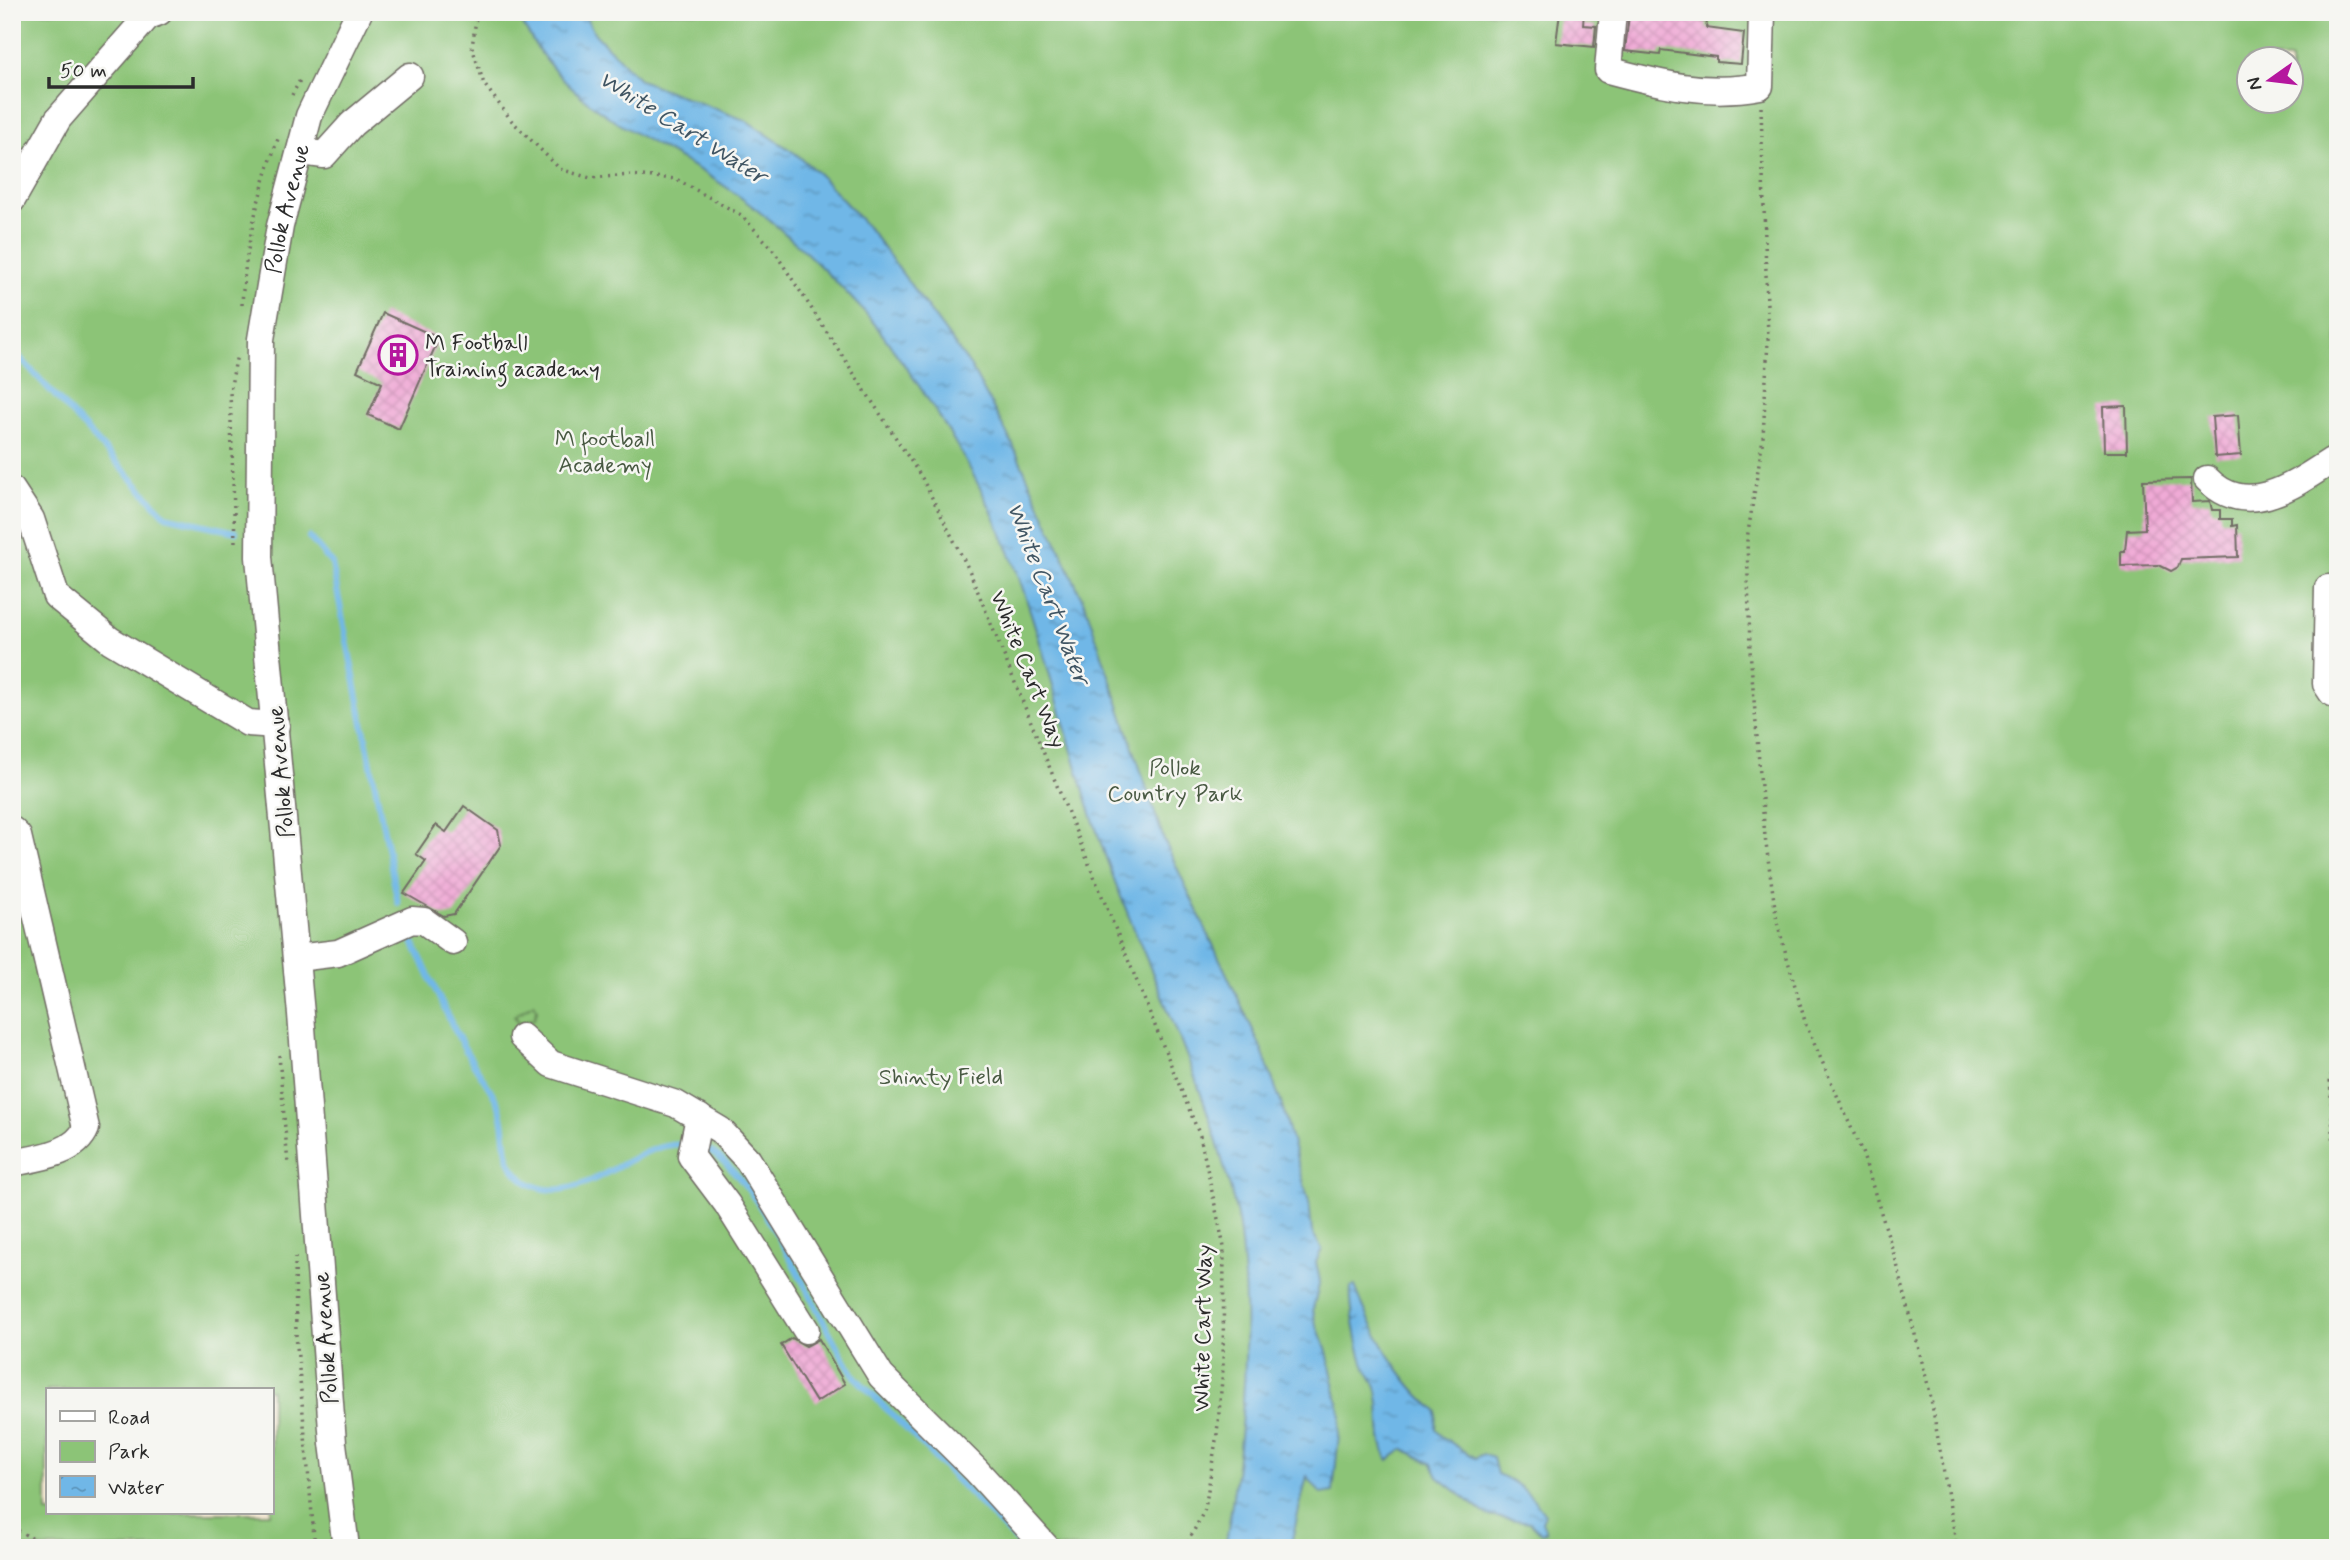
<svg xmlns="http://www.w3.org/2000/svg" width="2350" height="1560" viewBox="0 0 2350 1560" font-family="Mynerve,sans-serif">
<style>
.park{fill:#8cc477;stroke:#5c7851;stroke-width:2;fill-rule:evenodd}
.garden{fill:url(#garden-dots);stroke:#5c7851;stroke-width:2}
.water{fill:url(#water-ripples);stroke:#4e7189;stroke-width:2}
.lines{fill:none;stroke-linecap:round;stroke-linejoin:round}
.stream{stroke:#70b7e7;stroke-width:6}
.building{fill:url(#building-cross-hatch)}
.minor-casing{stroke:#716c65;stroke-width:29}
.path{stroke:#716c65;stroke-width:3.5;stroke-dasharray:2 5;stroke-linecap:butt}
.minor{stroke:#fff;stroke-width:26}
.labels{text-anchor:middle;stroke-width:5;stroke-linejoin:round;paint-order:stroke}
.street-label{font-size:23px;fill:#2b2b2b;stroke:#f6f6f2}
.poi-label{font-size:23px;fill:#2b2b2b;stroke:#f6f6f2;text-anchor:start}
.park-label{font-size:23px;fill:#485942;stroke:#f6f6f2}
.water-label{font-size:24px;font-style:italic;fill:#405563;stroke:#f6f6f2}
</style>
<defs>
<pattern id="garden-dots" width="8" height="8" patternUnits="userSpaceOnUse" patternTransform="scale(1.75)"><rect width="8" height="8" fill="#8cc477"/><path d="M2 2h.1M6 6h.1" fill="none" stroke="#739f62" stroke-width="1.8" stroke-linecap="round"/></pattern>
<pattern id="water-ripples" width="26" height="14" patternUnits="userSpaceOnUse" patternTransform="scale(1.75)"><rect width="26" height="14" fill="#70b7e7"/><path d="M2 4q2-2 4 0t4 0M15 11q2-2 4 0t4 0" fill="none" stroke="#5c95bb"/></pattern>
<pattern id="building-cross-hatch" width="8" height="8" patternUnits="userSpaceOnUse" patternTransform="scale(1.75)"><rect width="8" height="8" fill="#f0aad6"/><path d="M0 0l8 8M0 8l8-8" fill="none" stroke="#ce92b8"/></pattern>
</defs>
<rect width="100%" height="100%" fill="#f6f6f2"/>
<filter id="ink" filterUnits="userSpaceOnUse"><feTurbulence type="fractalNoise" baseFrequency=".0143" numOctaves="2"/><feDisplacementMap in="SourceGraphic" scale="14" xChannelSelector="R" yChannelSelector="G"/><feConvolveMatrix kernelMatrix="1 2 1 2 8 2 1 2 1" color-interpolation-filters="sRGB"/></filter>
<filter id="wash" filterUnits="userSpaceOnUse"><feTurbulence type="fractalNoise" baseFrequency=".00686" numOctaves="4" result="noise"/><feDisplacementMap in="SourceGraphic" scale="28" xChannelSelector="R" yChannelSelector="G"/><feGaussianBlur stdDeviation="1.57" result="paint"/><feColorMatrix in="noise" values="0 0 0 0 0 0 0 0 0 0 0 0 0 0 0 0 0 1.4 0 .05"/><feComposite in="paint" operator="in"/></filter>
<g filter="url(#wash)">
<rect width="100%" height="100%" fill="#f2e6d0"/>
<path class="park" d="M 12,12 L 2338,12 L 2338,1548 L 12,1548 ZM 2248,60 L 2290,60 L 2290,102 L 2248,102 ZM 47,1390 L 271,1390 L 271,1513 L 47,1513 Z"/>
<path class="garden" d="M 534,1003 L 537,1010 L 534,1019 L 520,1023 L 514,1016 Z"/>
<path class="water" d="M 517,12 L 583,12 L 595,34 L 640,80 L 747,121 L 796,154 L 819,174 L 871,231 L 971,367 L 1012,443 L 1086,607 L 1164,840 L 1259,1043 L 1282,1105 L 1309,1202 L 1312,1232 L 1322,1249 L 1316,1262 L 1320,1281 L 1313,1309 L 1315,1321 L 1327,1351 L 1341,1416 L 1333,1492 L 1321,1494 L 1307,1476 L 1290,1548 L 1225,1548 C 1243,1443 1253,1332 1239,1227 C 1235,1200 1226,1175 1219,1149 C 1191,1054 1147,966 1112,874 C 1075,776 1053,673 1018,575 C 992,503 952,432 908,370 C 892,349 878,325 859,306 C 819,263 774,220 726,187 C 643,131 564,113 517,12 Z
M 1355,1286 C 1370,1327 1402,1385 1437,1411 L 1436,1429 L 1441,1436 L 1475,1458 L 1483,1454 L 1493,1458 L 1497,1474 C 1519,1482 1532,1496 1545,1514 L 1542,1521 L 1546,1532 L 1541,1533 L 1530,1522 L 1488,1516 L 1438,1477 L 1432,1464 L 1404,1449 L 1388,1460 C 1375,1432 1383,1417 1377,1391 C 1375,1381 1367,1372 1363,1362 C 1358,1347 1349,1303 1351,1287 Z"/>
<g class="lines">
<path class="stream" d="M 12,349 L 166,516 L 236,532
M 309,537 L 332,564 L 398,903
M 410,936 C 429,974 445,1014 466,1051 C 476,1070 491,1087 499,1106 C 508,1127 501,1154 516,1172 C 528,1187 547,1192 564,1189 C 609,1182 641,1140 688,1145
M 699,1146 C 757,1163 819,1327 857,1379 L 1023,1548"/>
</g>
<g id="blocks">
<path class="building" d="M 1560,12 L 1584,12 L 1583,25 L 1596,26 L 1594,47 L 1556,43 Z
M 1641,12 L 1665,12 L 1664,17 L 1707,22 L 1706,28 L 1744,33 L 1741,64 L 1716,62 L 1716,57 L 1661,50 L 1660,55 L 1625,51 L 1629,14 L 1640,15 Z
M 383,313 L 439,338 L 399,429 L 368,415 L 382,383 L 357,371 Z
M 2126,406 L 2127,452 L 2104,452 L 2103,407 Z
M 2238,415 L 2241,455 L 2215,457 L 2212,417 Z
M 2191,479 L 2192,502 L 2210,501 L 2212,510 L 2220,510 L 2220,519 L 2232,519 L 2232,526 L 2237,525 L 2238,557 L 2181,559 L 2178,567 L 2171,571 L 2159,565 L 2121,566 L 2121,551 L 2125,551 L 2127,530 L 2145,529 L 2143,480 Z
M 464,806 L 498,830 L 501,845 L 454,914 L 444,916 L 404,893 L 426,861 L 416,854 L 436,825 L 446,832 Z
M 792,1338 L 806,1346 L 819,1339 L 845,1384 L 816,1402 L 781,1345 Z"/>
</g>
</g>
<g filter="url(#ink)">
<use href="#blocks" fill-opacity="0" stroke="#716c65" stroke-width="2"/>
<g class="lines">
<g class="minor-casing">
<g id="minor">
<path d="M 1613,12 L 1608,70 C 1660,84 1706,96 1760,86 L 1762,12"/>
<path d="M 301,152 L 324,155 L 352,124 L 410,76"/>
<path d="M 12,200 L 58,119 L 148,16 L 159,12"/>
<path d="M 2207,479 C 2246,519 2293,486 2331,461 L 2338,460"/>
<path d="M 12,490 L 31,519 L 56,596 L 110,640 L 248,723 L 276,725"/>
<path d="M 2328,588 L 2326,684 L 2332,693 L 2338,695"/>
<path d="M 12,830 L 18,836 L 86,1128 C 76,1154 37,1158 12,1163"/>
<path d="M 297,958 L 338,953 L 412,920 L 424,921 L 453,942"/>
<path d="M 522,1037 L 551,1064 L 676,1104 L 720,1130 L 748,1160 L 881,1376 L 976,1470 L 1047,1548"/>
<path d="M 699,1117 L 691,1156 L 727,1204 L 806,1330"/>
<path id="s1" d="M 346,1548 L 333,1443 L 301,1014 L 259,557 L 261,339 L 280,226 L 309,116 L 359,12"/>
</g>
</g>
<path class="path" d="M 466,12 L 476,22
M 477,12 L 472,47 L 484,84 L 512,121 L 560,169 L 590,178 L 631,175 L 676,179 L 741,215 L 772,248 L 922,478 L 969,570 L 1200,1136 L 1224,1247 L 1223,1369 L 1217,1434 L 1205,1509 L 1185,1548
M 292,95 L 300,80
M 1761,107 L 1768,339 L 1763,438 L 1747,539 L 1750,650 L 1765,837 L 1777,922 L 1806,1025 L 1862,1152 L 1897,1264 L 1930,1393 L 1957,1548
M 242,305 C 245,246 259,191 279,136
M 235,542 L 230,391 L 237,354
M 2338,1054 L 2330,1079 L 2338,1217
M 279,1055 L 288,1165
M 295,1257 L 296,1335 L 315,1548
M 12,1527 L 49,1548"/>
<use href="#minor" class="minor"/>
</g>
</g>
<defs>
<g id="building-ring" transform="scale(2.0125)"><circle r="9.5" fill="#f6f6f2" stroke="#b5179e" stroke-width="1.5"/><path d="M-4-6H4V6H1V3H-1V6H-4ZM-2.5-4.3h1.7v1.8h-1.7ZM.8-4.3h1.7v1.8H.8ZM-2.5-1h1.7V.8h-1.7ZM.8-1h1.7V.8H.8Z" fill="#b5179e"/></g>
</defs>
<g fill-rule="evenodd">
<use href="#building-ring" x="398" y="355"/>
</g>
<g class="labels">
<g class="street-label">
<text dy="8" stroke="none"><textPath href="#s1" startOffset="1346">Pollok Avenue</textPath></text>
<text transform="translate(1029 669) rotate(68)" y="8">White Cart Way</text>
<text transform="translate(280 772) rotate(-95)" y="8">Pollok Avenue</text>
<text transform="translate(1202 1328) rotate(-89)" y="8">White Cart Way</text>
<text transform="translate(325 1338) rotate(-94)" y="8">Pollok Avenue</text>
</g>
<g class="poi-label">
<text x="425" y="350">M Football<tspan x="425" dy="26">Training academy</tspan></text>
</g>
<g class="park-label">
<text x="605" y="446">M football<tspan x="605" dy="26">Academy</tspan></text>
<text x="1175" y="775">Pollok<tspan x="1175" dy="26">Country Park</tspan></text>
<text x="941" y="1084">Shinty Field</text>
</g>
<g class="water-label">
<text transform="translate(683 127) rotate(32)" y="8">White Cart Water</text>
<text transform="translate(1049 593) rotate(69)" y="8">White Cart Water</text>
</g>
</g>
<rect width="2350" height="1560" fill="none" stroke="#f6f6f2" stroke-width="42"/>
<rect x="46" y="1388" width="228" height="126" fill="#f6f6f2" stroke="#a5a5a2" stroke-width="2"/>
<rect x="60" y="1411" width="35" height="10" fill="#ffffff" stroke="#a5a5a2" stroke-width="2"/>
<text x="108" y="1424" font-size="21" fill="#2b2b2b">Road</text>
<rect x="60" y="1441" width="35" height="21" fill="#8cc477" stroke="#a5a5a2" stroke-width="2"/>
<text x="108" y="1458" font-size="21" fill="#2b2b2b">Park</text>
<rect x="60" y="1476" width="35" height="21" fill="url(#water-ripples)" stroke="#a5a5a2" stroke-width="2"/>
<text x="108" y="1494" font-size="21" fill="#2b2b2b">Water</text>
<g transform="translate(2270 80) rotate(256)"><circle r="33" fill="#f6f6f2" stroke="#a5a5a2" stroke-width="2"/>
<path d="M0-5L12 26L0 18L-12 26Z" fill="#b5179e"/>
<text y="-10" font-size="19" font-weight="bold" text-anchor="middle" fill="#2b2b2b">N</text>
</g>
<path d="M49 77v10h144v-10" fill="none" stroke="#2b2b2b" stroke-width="3.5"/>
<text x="60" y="77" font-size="21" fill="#2b2b2b" stroke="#f6f6f2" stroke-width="5" paint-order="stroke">50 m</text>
</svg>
